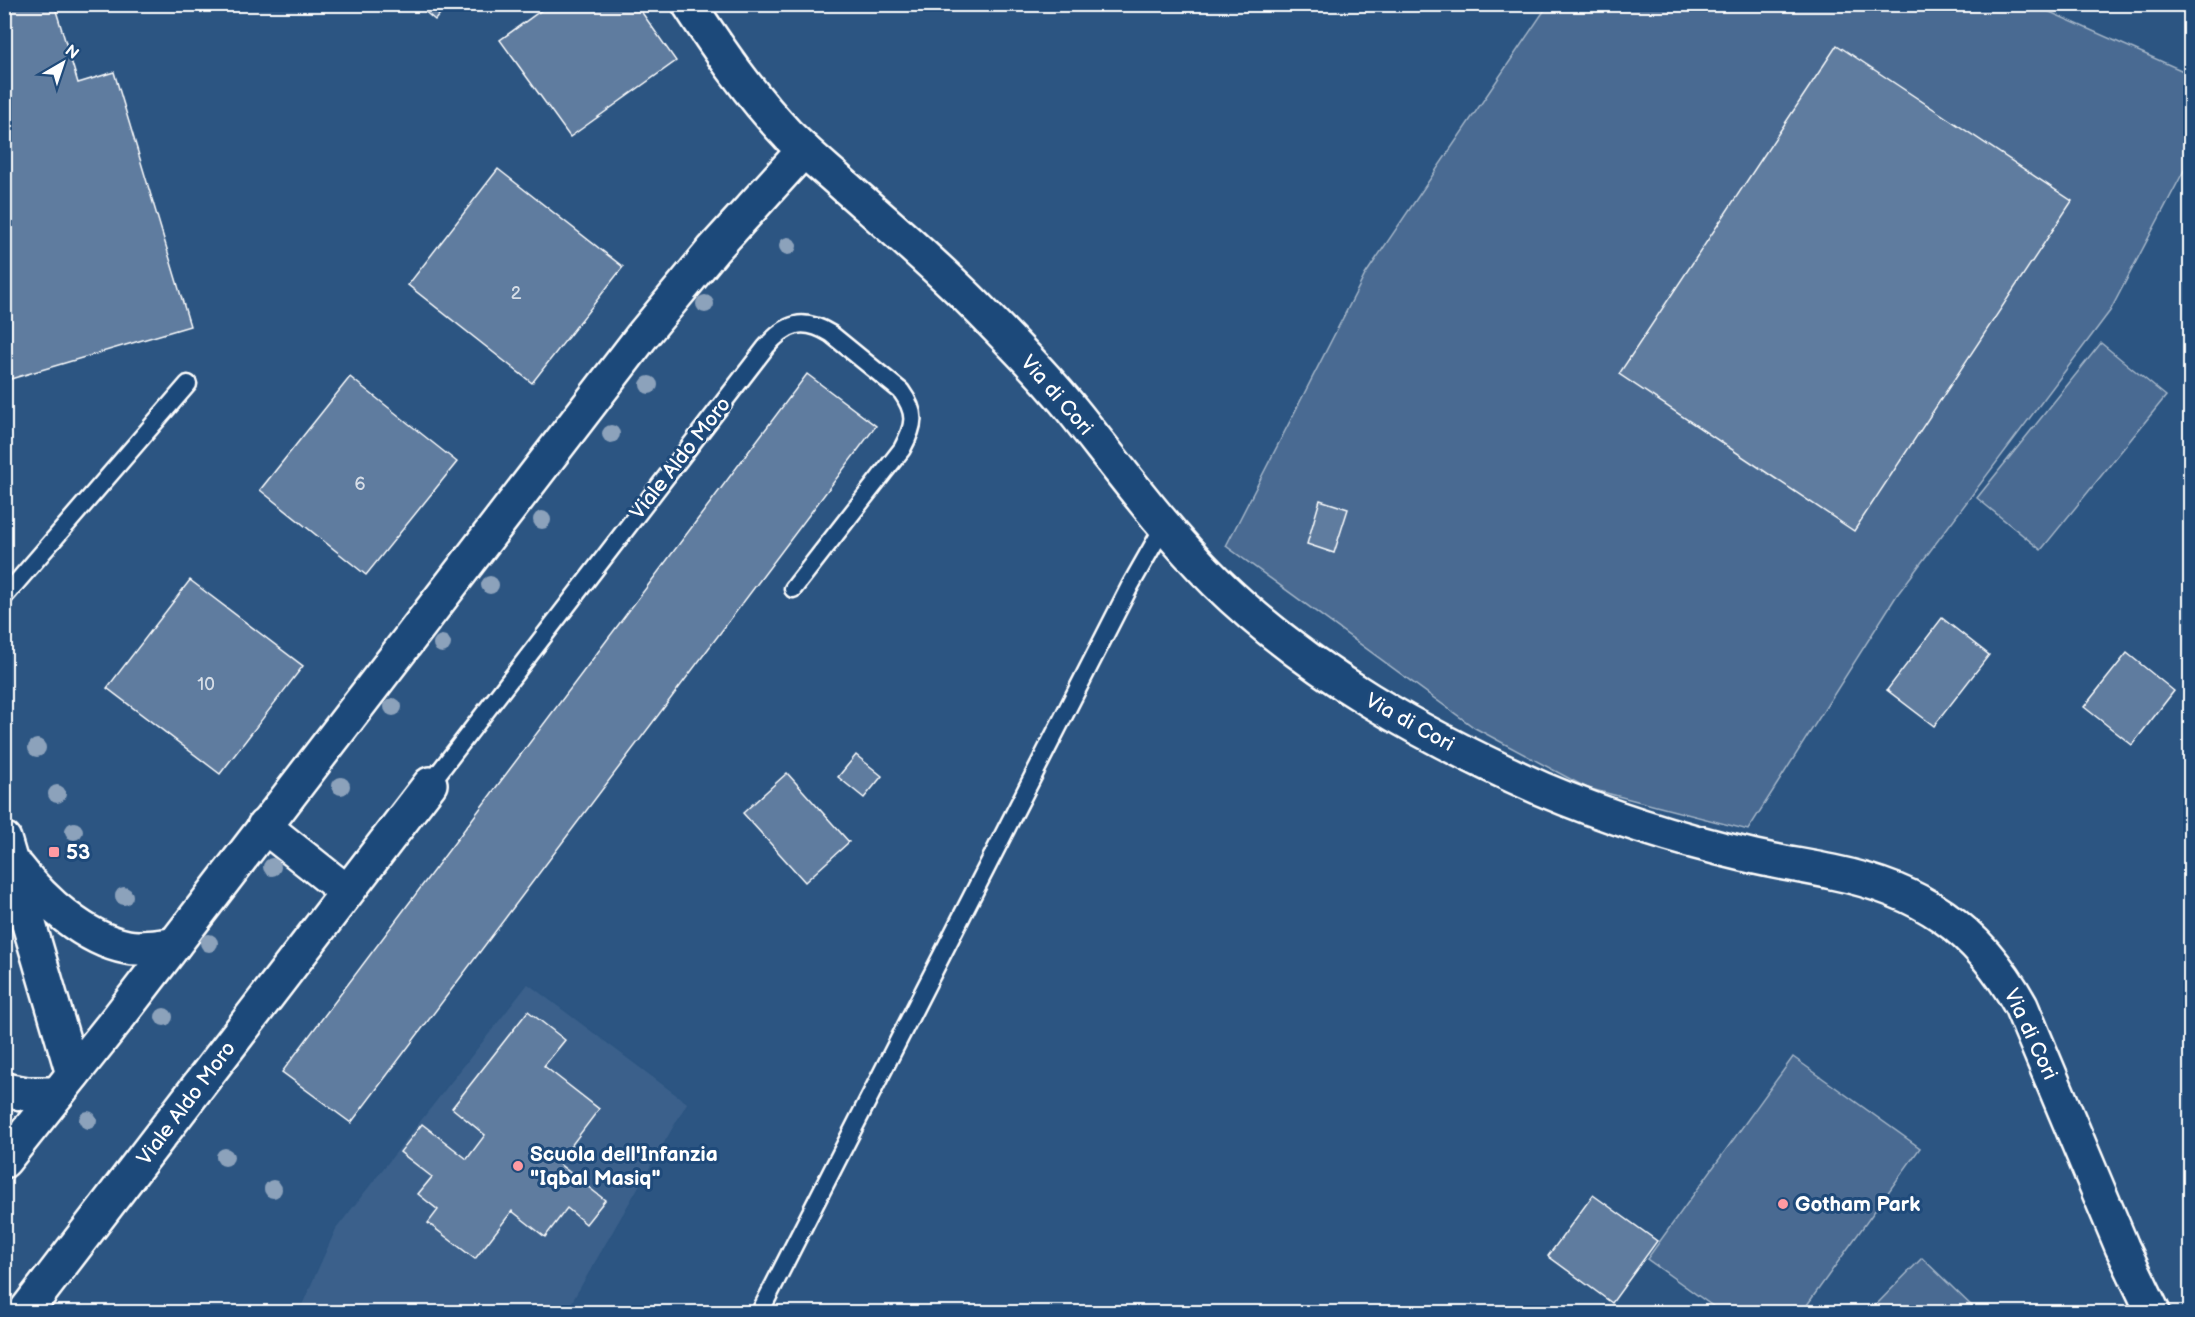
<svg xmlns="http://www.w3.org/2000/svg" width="2195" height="1317" viewBox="0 0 2195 1317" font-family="'Balsamiq Sans',sans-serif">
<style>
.built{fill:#3b618b}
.green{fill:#486b92;stroke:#a4b5c8;stroke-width:1.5}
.building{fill:#5e7c9f;stroke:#fff;stroke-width:1.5}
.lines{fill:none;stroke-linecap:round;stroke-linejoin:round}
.service-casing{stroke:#fff;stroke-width:21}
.minor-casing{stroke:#fff;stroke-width:38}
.tertiary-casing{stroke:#fff;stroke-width:38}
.secondary-casing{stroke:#fff;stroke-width:38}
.service{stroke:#1f4a7a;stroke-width:16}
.minor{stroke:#1f4a7a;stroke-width:33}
.tertiary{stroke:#1f4a7a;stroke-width:33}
.secondary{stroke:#1f4a7a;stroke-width:33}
.tree{fill:#8ca2bb}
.poi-dot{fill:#ff9aa2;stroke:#1f4a7a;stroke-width:2}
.labels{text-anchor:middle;stroke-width:6;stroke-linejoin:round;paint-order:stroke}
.number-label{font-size:18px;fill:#d7dee7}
.street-label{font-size:21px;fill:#fff;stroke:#1f4a7a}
.poi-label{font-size:21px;font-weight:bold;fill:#fff;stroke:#1f4a7a;text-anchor:start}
</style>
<rect width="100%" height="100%" fill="#2c5582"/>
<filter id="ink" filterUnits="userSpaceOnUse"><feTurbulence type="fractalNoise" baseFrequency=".0167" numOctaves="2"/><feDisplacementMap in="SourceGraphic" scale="12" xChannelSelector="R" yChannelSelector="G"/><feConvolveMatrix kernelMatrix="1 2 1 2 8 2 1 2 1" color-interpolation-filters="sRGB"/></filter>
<g filter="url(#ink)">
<path class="built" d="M 528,984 L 687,1103 L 566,1312 L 299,1312 L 336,1229 Z"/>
<path class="green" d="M 1548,5 L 2034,5 L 2190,74 L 2190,159 L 2110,311 L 1897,595 L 1748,830 L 1587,788 L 1475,728 L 1226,546 L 1365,275 Z
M 2101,343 L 2166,396 L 2041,550 L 1977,498 Z
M 1793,1057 L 1920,1148 L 1802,1312 L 1721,1312 L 1647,1259 Z
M 1922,1258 L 1978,1312 L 1869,1312 Z"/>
<path class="building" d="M 15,4 L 54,4 L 78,83 L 114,72 L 190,326 L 4,381 L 4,8 Z
M 416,4 L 448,4 L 435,20 Z
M 550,4 L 636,4 L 676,61 L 570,137 L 500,40 Z
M 1837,45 L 2072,201 L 1854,531 L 1619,374 Z
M 498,169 L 623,267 L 532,383 L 408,285 Z
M 807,374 L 876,426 L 351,1123 L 282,1072 Z
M 350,377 L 457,462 L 366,575 L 260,490 Z
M 1320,500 L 1348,509 L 1334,553 L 1307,544 Z
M 190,580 L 303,666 L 220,774 L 107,688 Z
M 1942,618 L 1989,655 L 1934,726 L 1887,690 Z
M 2127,653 L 2174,691 L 2132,745 L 2084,707 Z
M 856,755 L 882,776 L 864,798 L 838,777 Z
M 787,773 L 849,842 L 805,882 L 743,813 Z
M 528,1011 L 565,1040 L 544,1066 L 599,1109 L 558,1163 L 605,1200 L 586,1224 L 567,1208 L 545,1237 L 512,1211 L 475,1259 L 428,1223 L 438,1210 L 418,1194 L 432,1177 L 400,1152 L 422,1124 L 467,1159 L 485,1135 L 452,1108 Z
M 1593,1195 L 1657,1241 L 1612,1303 L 1548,1256 Z"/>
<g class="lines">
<g class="service-casing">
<path id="service" d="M 4,597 L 188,384
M 430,784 L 766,347 C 786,323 803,317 831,334 L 901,391 C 917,413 915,425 902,449 L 793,589
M 760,1312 L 1130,586 L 1164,526"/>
</g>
<g class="minor-casing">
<path id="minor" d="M 264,826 L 347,892
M 4,839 L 73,1074
M 18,868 C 43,901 85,939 127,947 C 142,950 159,946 174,945
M 4,1090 L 27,1094 L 57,1094
M 25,1312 L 430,784"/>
</g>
<g class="tertiary-casing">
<path id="tertiary" d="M 4,1161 L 118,1018 L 642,336 L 713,250 L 804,150"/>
</g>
<g class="secondary-casing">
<path id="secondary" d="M 689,4 C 719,50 750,95 788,135 C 804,151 822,166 839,181 C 886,223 935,264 979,309 C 1013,344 1048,379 1078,417 C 1123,474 1165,531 1216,582 C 1309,673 1425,737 1542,789 C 1608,817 1678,839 1747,855 C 1775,862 1804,866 1832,872 C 1920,890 1977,927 2021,1006 L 2122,1247 L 2153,1312"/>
</g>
<use href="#service" class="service"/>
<use href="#minor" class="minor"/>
<use href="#tertiary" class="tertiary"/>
<use href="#secondary" class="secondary"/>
</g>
<g class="tree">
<circle cx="788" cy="246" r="9"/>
<circle cx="705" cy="304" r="9"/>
<circle cx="649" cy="385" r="9"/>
<circle cx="611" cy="434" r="9"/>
<circle cx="542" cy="520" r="9"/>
<circle cx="490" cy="585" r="9"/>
<circle cx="442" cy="644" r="9"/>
<circle cx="393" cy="707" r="9"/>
<circle cx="37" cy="748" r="9"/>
<circle cx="341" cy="786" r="9"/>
<circle cx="57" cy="794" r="9"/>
<circle cx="74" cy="831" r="9"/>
<circle cx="272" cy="867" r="9"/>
<circle cx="124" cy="896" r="9"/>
<circle cx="209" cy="943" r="9"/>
<circle cx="164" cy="1017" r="9"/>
<circle cx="88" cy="1120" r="9"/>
<circle cx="225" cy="1157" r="9"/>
<circle cx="273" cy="1189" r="9"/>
</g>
</g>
<g class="poi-dot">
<rect x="48" y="846" width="12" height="12" rx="3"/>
<circle cx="518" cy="1166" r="6"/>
<circle cx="1783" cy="1204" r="6"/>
</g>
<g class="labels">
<g class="number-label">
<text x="516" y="299">2</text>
<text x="360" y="490">6</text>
<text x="206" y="690">10</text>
</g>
<g class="street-label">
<text transform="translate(1057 395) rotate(49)" y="7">Via di Cori</text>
<text transform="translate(680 458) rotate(-52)" y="7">Viale Aldo Moro</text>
<text transform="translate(1410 722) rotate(29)" y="7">Via di Cori</text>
<text transform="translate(2031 1034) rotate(65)" y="7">Via di Cori</text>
<text transform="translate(186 1103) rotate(-53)" y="7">Viale Aldo Moro</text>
</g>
<g class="poi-label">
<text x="66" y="859">53</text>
<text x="530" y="1161">Scuola dell'Infanzia<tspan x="530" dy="24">"Iqbal Masiq"</tspan></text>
<text x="1795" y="1211">Gotham Park</text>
</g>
</g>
<rect width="2195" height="1317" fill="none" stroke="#1f4a7a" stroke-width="24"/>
<rect x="12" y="12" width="2171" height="1293" fill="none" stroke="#fff" stroke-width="2" filter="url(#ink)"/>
<g transform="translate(63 63) rotate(39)" stroke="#1f4a7a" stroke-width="4.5" paint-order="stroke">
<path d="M0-4.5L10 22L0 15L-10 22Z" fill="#ffffff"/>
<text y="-9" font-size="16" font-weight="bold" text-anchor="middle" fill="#ffffff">N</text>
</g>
</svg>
